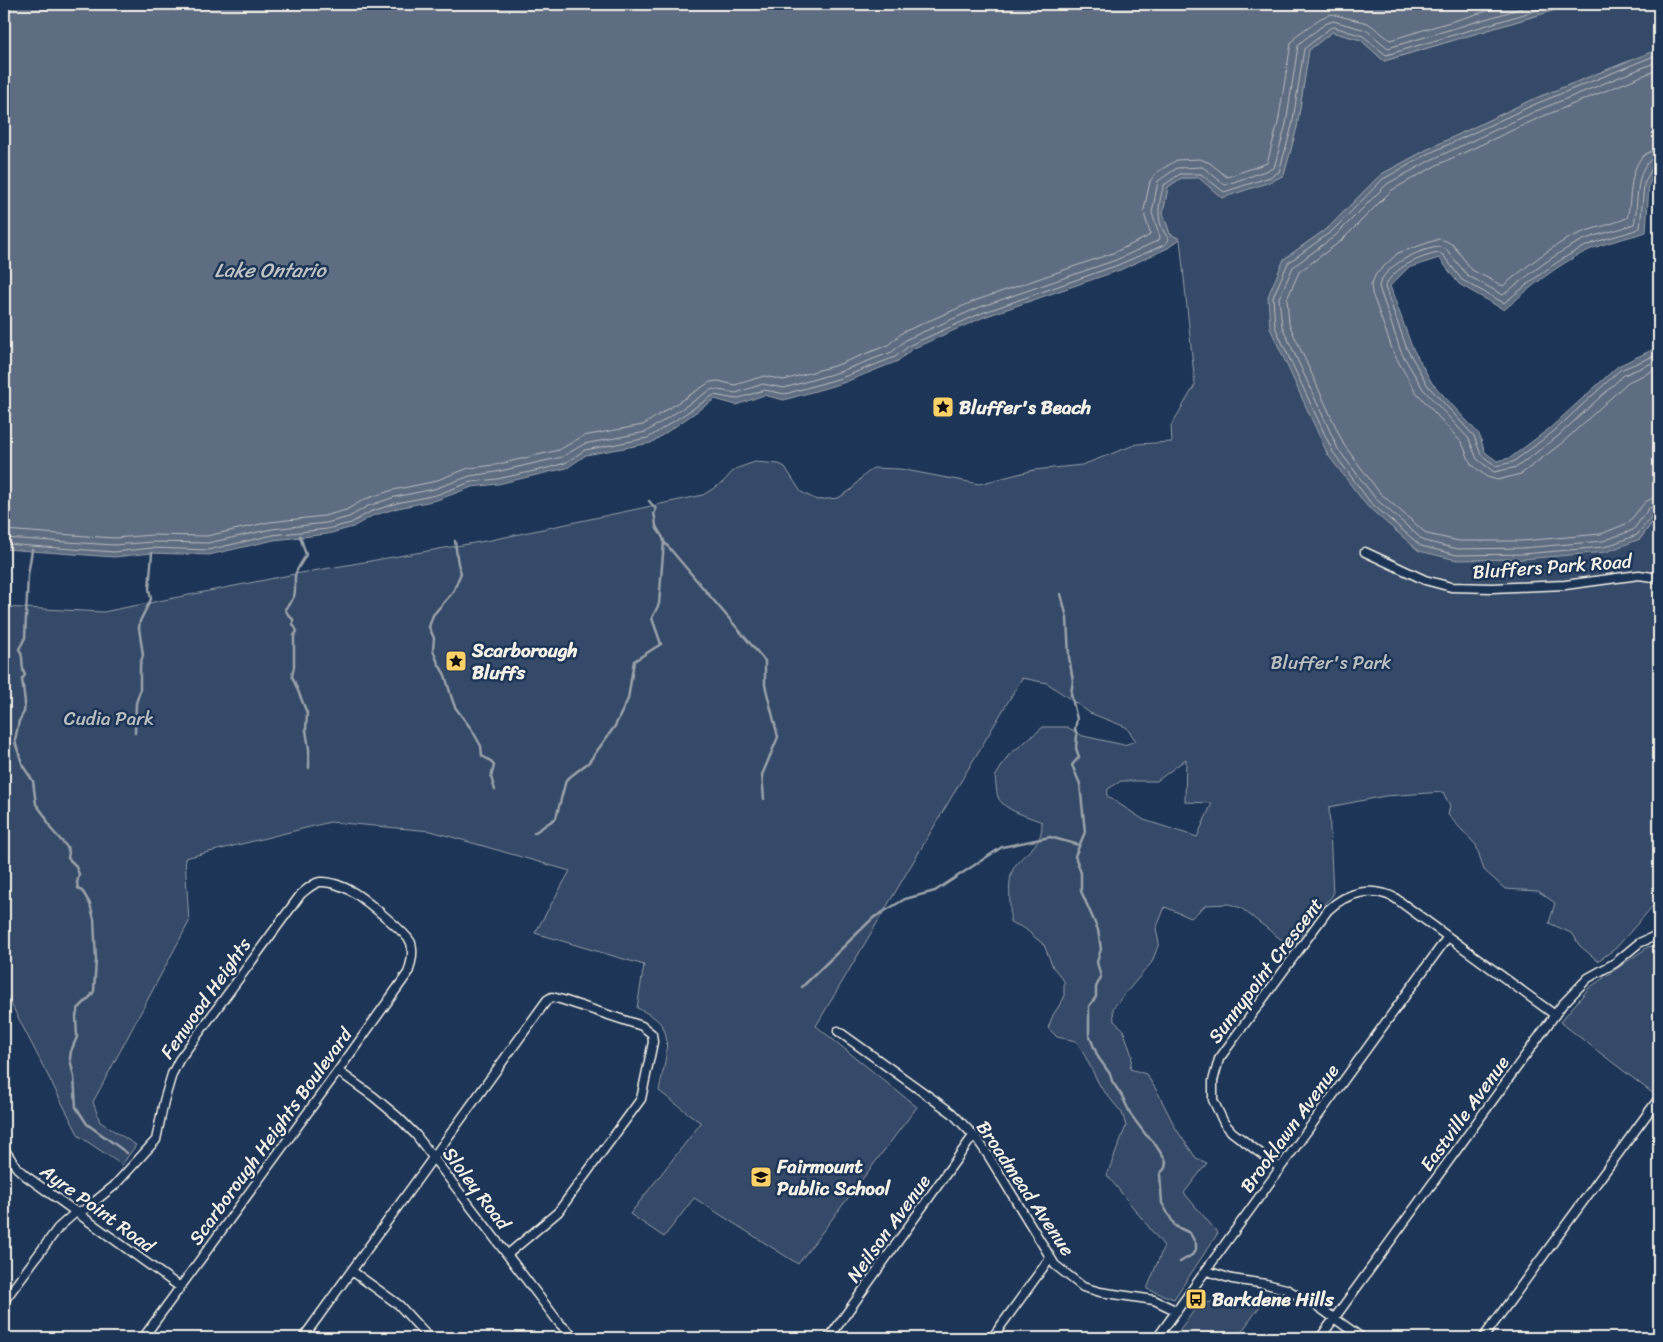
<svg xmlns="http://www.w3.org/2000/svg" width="1663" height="1342" viewBox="0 0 1663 1342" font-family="Sriracha,sans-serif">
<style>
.green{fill:#354a67;stroke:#949ea8;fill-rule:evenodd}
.water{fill:#5e6d82;stroke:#9aa2ab}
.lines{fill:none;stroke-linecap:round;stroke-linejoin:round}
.shore{stroke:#b8bcbf;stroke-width:1}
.stream{stroke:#9aa2ab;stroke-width:2.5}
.minor-casing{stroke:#f4f1e8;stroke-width:11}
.minor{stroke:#1d3557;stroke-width:8}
.labels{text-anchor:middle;stroke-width:5;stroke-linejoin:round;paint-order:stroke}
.poi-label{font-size:19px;font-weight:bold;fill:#f4f1e8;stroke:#1d3557;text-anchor:start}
.street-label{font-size:19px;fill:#f4f1e8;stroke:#1d3557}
.park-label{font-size:19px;fill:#bbbfc1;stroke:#1d3557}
.water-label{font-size:20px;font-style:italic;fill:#c0c3c4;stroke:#1d3557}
</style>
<rect width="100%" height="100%" fill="#1d3557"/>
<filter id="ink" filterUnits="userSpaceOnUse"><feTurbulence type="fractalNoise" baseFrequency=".02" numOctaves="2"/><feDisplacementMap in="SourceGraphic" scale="10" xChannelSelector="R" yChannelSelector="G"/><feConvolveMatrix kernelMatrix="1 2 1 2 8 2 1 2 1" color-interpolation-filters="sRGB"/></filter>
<g filter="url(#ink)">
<path class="green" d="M 1575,4 L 1659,4 L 1659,49 L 1531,100 L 1428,149 L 1380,175 L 1329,227 L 1284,259 L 1328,455 L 1640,539 L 1659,513 L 1659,899 L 1616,948 L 1598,961 L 1579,945 L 1573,934 L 1549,923 L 1555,903 L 1538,891 L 1505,889 L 1484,870 L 1476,845 L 1448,815 L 1450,806 L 1443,792 L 1385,796 L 1329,807 L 1333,895 L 1317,912 L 1292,948 L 1241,908 L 1229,904 L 1206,905 L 1191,918 L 1165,907 L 1156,929 L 1159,943 L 1152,962 L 1113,1008 L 1114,1021 L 1123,1029 L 1132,1056 L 1130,1069 L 1146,1074 L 1157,1091 L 1176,1129 L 1196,1158 L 1207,1163 L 1184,1193 L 1218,1233 L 1174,1299 L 1147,1289 L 1164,1246 L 1107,1175 L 1126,1126 L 1122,1113 L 1100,1086 L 1081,1048 L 1076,1041 L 1057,1037 L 1048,1028 L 1053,1015 L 1064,998 L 1064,981 L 1053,967 L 1044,945 L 1024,928 L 1010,922 C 1011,909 1008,886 1011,875 C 1017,852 1043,852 1042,822 C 1028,816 1004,811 998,797 C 996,791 996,783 995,777 L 1008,756 L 1043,727 L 1067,727 L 1083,736 L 1124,745 L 1136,741 L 1126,727 L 1090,713 L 1047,683 L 1022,678 L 816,1026 L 917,1107 L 798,1264 L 694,1198 L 664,1237 L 630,1214 L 701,1123 L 659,1091 C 662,1072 674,1038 660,1023 C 654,1016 645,1012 637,1008 L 644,965 L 535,933 L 570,871 L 431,831 L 330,822 L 185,858 L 189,922 L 93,1102 L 100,1122 L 136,1145 L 122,1165 L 79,1136 L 4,990 L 4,607 L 103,612 L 295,574 L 491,540 L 703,495 L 722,483 L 735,469 L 755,462 L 779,464 L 785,467 L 801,492 L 817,500 L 838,498 L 851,490 L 861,478 L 873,468 L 900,469 L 979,484 L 1034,470 L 1082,465 L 1137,444 L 1172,442 L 1171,426 L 1195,385 L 1180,239 L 1170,234 L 1163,213 L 1168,187 L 1181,178 L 1284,175 L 1297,127 L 1309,50 L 1332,32 L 1361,40 L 1384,61 ZM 1186,759 L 1185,802 L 1212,803 L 1197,837 L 1144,820 L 1107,796 L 1108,789 L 1121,781 L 1157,781 Z
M 1658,945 L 1659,946 L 1659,1089 L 1655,1095 L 1560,1022 L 1589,988 L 1648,947 Z
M 1231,1299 L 1263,1302 L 1237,1338 L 1184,1338 L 1177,1333 L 1199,1304 Z"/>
<path class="water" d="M 4,4 L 1575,4 L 1384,61 L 1361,40 L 1332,32 L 1309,50 L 1297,127 L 1284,175 L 1273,181 L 1222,198 L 1199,178 L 1181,178 L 1168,187 L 1163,213 L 1170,234 L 1180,239 L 1168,248 L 1120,270 L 984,317 L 912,349 L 898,361 L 843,383 L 784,400 L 764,395 L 736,405 L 715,399 L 651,443 L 586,455 L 567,468 L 545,473 L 498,484 L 472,487 L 437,500 L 398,508 L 372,516 L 353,527 L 328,534 L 274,540 L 209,555 L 152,553 L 114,557 L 4,549 Z
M 1659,49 L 1659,164 L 1649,185 L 1646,232 C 1628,238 1603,243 1587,251 C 1556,265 1530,288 1504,310 L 1459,284 L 1439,258 L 1408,268 L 1390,286 L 1412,347 L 1432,383 L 1479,434 L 1485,452 L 1497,461 L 1510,458 L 1550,428 L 1618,366 L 1654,349 L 1659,349 L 1659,513 L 1640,539 L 1606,552 L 1523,559 L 1457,560 L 1419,551 L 1367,506 L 1328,455 L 1270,328 L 1268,296 L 1284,259 L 1329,227 L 1380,175 L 1428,149 L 1531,100 Z"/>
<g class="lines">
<path class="shore" d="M 1659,54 L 1533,105 L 1430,153 L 1383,179 L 1332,231 L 1288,263 L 1273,297 L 1275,327 L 1333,452 L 1370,502 L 1421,546 L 1457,555 L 1523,554 L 1604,547 L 1637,535 L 1654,513 L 1659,511
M 1659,61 L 1536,111 L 1433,159 L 1387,184 L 1336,235 L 1293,267 L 1279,298 L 1282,326 L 1338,449 L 1375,498 L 1424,541 L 1458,549 L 1523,548 L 1603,541 L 1633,530 L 1649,508 L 1659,505
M 1659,69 L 1539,118 L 1437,165 L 1392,190 L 1341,241 L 1299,272 L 1287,299 L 1289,324 L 1344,445 L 1380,493 L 1427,534 L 1459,541 L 1522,541 L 1601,534 L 1628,523 L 1645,502 L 1653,498 L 1659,497
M 1659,150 C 1626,151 1633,198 1627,218 C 1613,224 1598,227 1583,232 C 1554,243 1526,267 1503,286 L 1472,270 L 1453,245 L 1446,241 L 1439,239 L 1398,253 L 1376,274 L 1371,285 L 1372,293 L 1394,354 L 1416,392 L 1462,443 L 1471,464 L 1487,477 L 1498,480 L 1521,474 L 1562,443 L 1628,382 L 1659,368
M 1659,157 C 1633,159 1639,207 1634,224 C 1618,231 1599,233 1583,240 C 1553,254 1529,275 1503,295 L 1467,275 L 1447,250 L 1440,247 C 1421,248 1382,266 1379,287 L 1401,352 L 1423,389 L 1469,439 L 1477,459 L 1494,472 L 1517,467 L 1557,437 L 1624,375 L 1659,360
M 1659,164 L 1653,166 L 1644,184 L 1640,228 C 1622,236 1602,238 1584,247 C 1554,261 1530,283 1504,303 L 1462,280 L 1443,255 L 1439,253 C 1421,256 1392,268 1385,287 L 1407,349 L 1428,386 L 1474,436 L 1481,455 L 1496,466 L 1513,462 L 1553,432 L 1620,370 L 1659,354
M 4,530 L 114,538 L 152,535 L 207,536 L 270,522 L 324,516 L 346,510 L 365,499 L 393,490 L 432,482 L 469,468 L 495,465 L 559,450 L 583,436 L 643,425 L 710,382 L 718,381 L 735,385 L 764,376 L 784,380 L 837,365 L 888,345 L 903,332 L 977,300 L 1113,253 L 1149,236 L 1150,233 L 1145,217 L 1144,210 L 1150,181 L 1157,172 L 1177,160 L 1200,159 L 1210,163 L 1227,177 L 1267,163 L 1278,123 L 1291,43 L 1297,35 L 1321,18 L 1331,14 L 1368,23 L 1390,40 L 1510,4
M 4,538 L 114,545 L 152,542 L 208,543 L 272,529 L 326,523 L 349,517 L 368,506 L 395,497 L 434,489 L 470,476 L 496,472 L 562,457 L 584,444 L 646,432 L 712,389 L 736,393 L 763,384 L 784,388 L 839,372 L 892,352 L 907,339 L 980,307 L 1116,260 L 1159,240 L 1160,237 L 1152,213 L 1158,181 L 1177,168 L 1203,167 L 1225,185 L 1274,168 L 1286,124 L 1298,46 L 1302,41 L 1325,24 L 1333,21 L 1366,30 L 1388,48 L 1536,4
M 4,544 L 114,552 L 152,548 L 208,550 L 273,535 L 327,529 L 351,523 L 370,512 L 397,503 L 436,495 L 471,482 L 497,479 L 544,469 L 565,463 L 585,450 L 648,438 L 714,395 L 736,399 L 764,390 L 785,394 L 841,378 L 895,357 L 910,345 L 982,313 L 1118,265 L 1166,244 L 1169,239 C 1155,224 1158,203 1164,185 L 1180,174 L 1201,174 L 1224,192 L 1270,177 L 1279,172 L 1292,126 L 1304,49 L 1330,28 L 1334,27 L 1363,36 L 1386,55 L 1558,4"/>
<path class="stream" d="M 300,536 L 306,555 C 303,561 296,569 295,576 C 294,595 299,592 285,609 L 289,616 L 293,619 L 293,624 L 297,631 L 294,636 L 294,667 L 292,676 L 307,713 L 306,730 L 309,749 L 309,768
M 455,541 C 457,552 456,562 461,573 L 453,592 L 433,615 L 429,627 L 434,638 L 433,650 L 438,663 L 445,675 L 452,699 L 455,707 L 472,730 L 481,746 L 482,756 L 491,761 L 494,766 L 491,777 L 495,790
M 665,543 L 765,661 L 765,685 L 778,737 L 762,775 L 764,799
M 32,550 L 28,575 L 25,638 L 19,649 C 25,657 20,667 25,675 L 22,679 L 25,702 L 24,712 L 19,721 L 15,740 L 16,745 L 23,766 L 33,781 L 36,804 L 45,816 L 51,829 L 67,847 L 69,852 L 68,858 L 75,865 L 79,874 L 77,883 L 78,888 L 83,892 L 90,904 L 94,919 L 96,960 L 94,991 L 91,996 L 78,1009 L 76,1016 L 77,1037 L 71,1051 L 70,1059 L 74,1077 L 76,1107 L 87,1124 L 127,1153
M 1061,594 L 1067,618 L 1069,657 L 1073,681 L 1071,694 L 1077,719 L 1075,729 L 1077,735 L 1076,748 L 1079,757 L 1072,765 L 1080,784 L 1085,832 L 1075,856 L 1081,873 L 1081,891 L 1098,930 L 1101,949 L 1097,962 L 1101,977 L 1096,987 L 1096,997 L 1089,1006 L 1089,1035 L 1098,1057 L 1110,1074 L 1112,1081 L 1122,1096 L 1131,1115 L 1146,1135 L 1153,1141 L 1166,1161 L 1165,1168 L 1160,1174 L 1162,1203 L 1175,1226 L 1190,1233 L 1196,1244 L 1196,1249 L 1192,1255 L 1180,1262
M 135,733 L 136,703 L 140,691 L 140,665 L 143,655 L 139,628 L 140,621 L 151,599 L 149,589 L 152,553
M 534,833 L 556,818 L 566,780 L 589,762 L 615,726 L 628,699 L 634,661 L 661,644 L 652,618 L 659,604 L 664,541 C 663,535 658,532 656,526 C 655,522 656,518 654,514 L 656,509 L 649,501
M 802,987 L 873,918 L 905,899 L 935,891 L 1002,847 L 1050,837 L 1079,845"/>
<g class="minor-casing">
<path id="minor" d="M 1365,552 L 1425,580 L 1451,587 L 1492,588 L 1565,585 L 1639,575 L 1659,578
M 838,1031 L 952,1113 L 977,1139 L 988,1155 L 1055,1265 L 1083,1287 L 1100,1292 L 1154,1300 L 1177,1311
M 338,1071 L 374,1097 L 398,1117 L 416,1135 L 560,1324 L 576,1338
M 4,1149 L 17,1168 L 26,1176 L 180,1287
M 1280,1168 L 1232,1132 L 1224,1123 L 1213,1100 L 1213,1081 L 1219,1059 L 1328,910 C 1347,892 1372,886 1395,898 L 1555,1015
M 352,1271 L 399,1305 L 429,1338
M 1207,1271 L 1232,1279 L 1266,1284 L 1286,1289 L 1320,1308 L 1362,1338
M 4,1301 L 58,1228 L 76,1212 L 84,1210 L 114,1186 L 156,1140 L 164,1101 L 172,1074 L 179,1060 L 301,894 C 306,890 313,883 320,882 C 330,881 345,887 353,892 C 363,898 408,934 411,943 C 414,953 411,964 408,973 L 338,1071 L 143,1338
M 303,1338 L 547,1000 L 552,997 L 563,1000 L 642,1026 L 652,1034 L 653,1042 L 641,1099 L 558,1212 L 508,1254
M 829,1338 L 973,1136
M 992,1338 L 1050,1258
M 1157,1338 L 1447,938
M 1320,1338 L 1562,1005 L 1588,978 L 1615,963 L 1639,943 L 1653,937 L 1659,939
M 1483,1338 L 1659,1098"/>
</g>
<use href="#minor" class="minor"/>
</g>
</g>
<defs>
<g id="sight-square" transform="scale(1.125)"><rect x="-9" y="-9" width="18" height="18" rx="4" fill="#ffd166" stroke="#1d3557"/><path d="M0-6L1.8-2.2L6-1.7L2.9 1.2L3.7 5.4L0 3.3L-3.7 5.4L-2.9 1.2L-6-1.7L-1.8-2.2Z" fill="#111"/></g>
<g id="school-square" transform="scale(1.125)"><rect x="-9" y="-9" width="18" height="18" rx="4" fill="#ffd166" stroke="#1d3557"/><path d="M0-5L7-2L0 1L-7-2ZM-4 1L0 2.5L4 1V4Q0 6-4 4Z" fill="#111"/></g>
<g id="bus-square" transform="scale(1.125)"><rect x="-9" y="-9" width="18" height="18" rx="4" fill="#ffd166" stroke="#1d3557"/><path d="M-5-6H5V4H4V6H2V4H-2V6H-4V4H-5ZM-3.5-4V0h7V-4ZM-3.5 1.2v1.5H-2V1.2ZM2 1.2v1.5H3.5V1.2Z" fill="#111"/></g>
</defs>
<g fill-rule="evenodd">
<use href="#sight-square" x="943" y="407"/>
<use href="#sight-square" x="456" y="661"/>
<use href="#school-square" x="761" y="1177"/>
<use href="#bus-square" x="1196" y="1299"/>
</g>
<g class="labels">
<g class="poi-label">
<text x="959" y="414">Bluffer's Beach</text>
<text x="472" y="657">Scarborough<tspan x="472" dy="22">Bluffs</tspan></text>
<text x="777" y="1173">Fairmount<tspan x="777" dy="22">Public School</tspan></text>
<text x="1212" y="1306">Barkdene Hills</text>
</g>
<g class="street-label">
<text transform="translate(1552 566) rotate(-4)" y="7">Bluffers Park Road</text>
<text transform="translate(1265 970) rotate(-53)" y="7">Sunnypoint Crescent</text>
<text transform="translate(205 998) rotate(-55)" y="7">Fenwood Heights</text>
<text transform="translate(1464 1113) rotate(-54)" y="7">Eastville Avenue</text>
<text transform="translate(1289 1128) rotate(-54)" y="7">Brooklawn Avenue</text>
<text transform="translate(270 1136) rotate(-54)" y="7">Scarborough Heights Boulevard</text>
<text transform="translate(477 1188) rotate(53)" y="7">Sloley Road</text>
<text transform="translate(1026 1188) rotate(56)" y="7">Broadmead Avenue</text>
<text transform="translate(98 1208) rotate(36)" y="7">Ayre Point Road</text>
<text transform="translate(888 1228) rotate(-54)" y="7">Neilson Avenue</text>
</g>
<g class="park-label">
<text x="1331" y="669">Bluffer's Park</text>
<text x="109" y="725">Cudia Park</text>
</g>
<g class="water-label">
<text x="270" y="277">Lake Ontario</text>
</g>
</g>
<rect width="1663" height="1342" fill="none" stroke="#1d3557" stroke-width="20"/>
<rect x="10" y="10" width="1643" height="1322" fill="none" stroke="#f4f1e8" stroke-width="2" filter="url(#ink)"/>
</svg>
